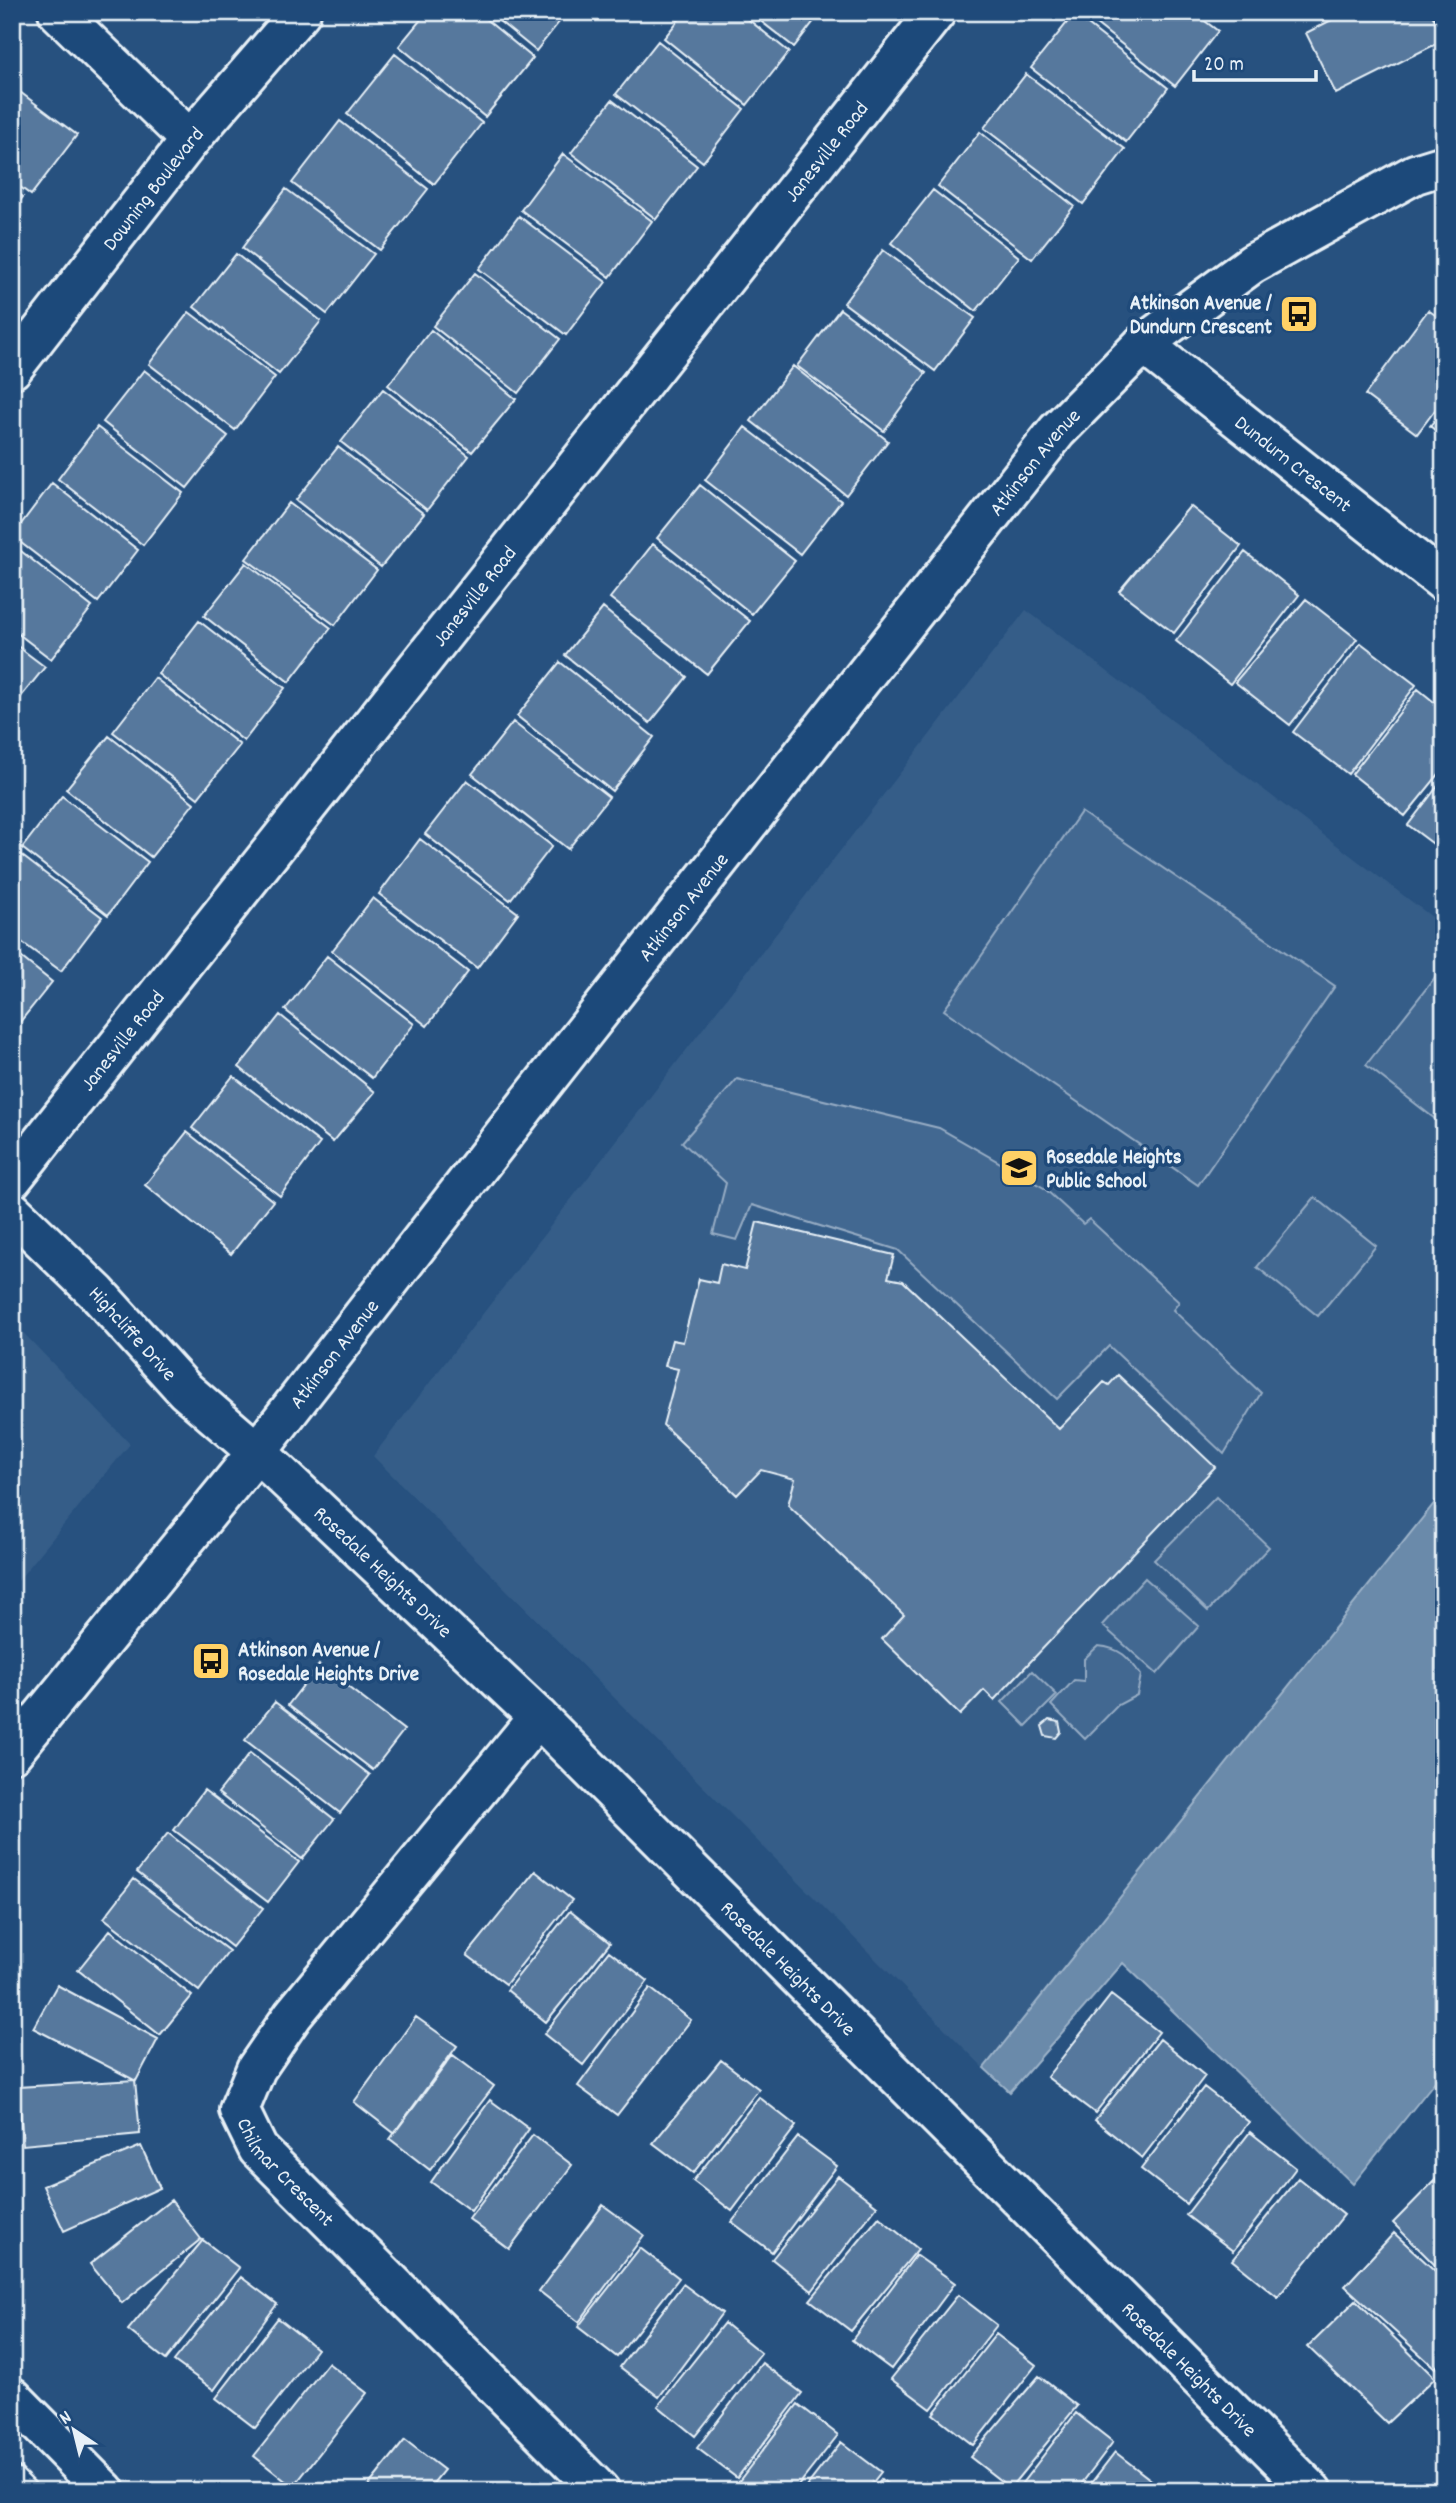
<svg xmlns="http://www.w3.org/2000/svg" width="1456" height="2503" viewBox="0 0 1456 2503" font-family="Dekko,sans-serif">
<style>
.built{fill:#355d88}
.green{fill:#436891;stroke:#96acc4;stroke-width:2}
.water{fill:#6b8aaa;stroke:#9db3c9;stroke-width:2}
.building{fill:#57789d;stroke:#e8f1f8;stroke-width:2}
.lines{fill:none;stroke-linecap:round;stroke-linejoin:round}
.service-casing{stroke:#e8f1f8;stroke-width:28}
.minor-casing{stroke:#e8f1f8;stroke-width:44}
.tertiary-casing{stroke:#e8f1f8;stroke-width:44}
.secondary-casing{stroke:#e8f1f8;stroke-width:44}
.service{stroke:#1f4a7a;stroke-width:23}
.minor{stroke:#1f4a7a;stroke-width:38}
.tertiary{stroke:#1f4a7a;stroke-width:38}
.secondary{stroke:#1f4a7a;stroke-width:38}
.labels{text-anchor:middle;stroke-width:7;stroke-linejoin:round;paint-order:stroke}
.street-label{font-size:21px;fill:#e8f1f8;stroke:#1f4a7a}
.poi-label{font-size:21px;font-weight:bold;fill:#e8f1f8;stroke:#1f4a7a;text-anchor:start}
</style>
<rect width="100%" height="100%" fill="#27517f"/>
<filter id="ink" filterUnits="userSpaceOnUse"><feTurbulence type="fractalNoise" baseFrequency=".0143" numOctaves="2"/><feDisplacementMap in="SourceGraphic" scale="14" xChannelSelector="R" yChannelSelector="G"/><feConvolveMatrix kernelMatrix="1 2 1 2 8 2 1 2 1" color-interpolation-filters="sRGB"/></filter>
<g filter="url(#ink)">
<path class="built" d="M 1026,610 L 1444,926 L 1444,1491 L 984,2068 L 373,1456 Z
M 12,1321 L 130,1444 L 12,1588 Z"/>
<path class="green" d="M 1081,812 L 1335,986 L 1198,1185 L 944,1010 Z
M 1444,966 L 1444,1126 L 1366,1065 Z
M 737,1079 L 939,1128 L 1044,1188 L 1083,1224 L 1089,1219 L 1179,1302 L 1173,1310 L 1261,1393 L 1224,1454 L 1109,1346 L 1057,1399 L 898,1250 L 752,1205 L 737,1240 L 713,1234 L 726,1183 L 682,1142 Z
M 1315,1197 L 1376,1246 L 1318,1316 L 1257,1267 Z
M 1216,1497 L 1269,1547 L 1208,1611 L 1154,1560 Z
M 1145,1578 L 1199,1626 L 1157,1674 L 1102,1625 Z
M 1098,1646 C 1121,1648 1128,1657 1141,1675 L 1137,1695 L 1118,1705 L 1085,1739 L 1051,1705 L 1074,1680 L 1084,1681 L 1084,1659 Z
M 1032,1671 L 1057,1695 L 1026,1726 L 1002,1702 Z"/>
<path class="water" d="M 1444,1491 L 1444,2070 L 1353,2184 L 1123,1963 L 1010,2092 L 984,2068 Z"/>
<path class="building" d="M 427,12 L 477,12 L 533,58 L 485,117 L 399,46 Z
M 488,12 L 567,12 L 536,51 Z
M 685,12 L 739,12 L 789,52 L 747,105 L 664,38 Z
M 749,12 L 821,12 L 794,47 Z
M 1081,12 L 1193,12 L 1218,31 L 1175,86 Z
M 1347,12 L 1431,12 L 1444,40 L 1336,94 L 1306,33 Z
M 1074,14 L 1168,88 L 1126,142 L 1031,68 Z
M 658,41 L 744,109 L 703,162 L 616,94 Z
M 395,54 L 482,123 L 434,184 L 347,114 Z
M 1026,74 L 1125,149 L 1083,204 L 984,128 Z
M 12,86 L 77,135 L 31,195 L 12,181 Z
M 612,100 L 697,166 L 656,219 L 571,153 Z
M 340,121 L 428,189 L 380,250 L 292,183 Z
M 980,132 L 1074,206 L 1032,259 L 938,186 Z
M 563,154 L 652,221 L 610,277 L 521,210 Z
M 12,188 L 23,197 L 12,211 Z
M 286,189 L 374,254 L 327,314 L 242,248 Z
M 933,190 L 1019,257 L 976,311 L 891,243 Z
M 519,216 L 606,282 L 566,335 L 479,269 Z
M 883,250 L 975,318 L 935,371 L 844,303 Z
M 236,254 L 321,321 L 279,374 L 194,307 Z
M 475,273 L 560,339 L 518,393 L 433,326 Z
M 840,309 L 926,373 L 884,431 L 797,366 Z
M 1428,310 L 1444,321 L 1444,398 L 1417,434 L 1365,395 Z
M 189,312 L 275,377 L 235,430 L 149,364 Z
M 431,330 L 516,399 L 472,452 L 388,385 Z
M 793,366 L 888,441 L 846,495 L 751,421 Z
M 144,370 L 228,436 L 187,488 L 103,422 Z
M 383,389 L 469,456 L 427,510 L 341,442 Z
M 1444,409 L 1444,438 L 1430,426 Z
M 97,427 L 183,493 L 143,545 L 58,479 Z
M 745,427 L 841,501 L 800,554 L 705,480 Z
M 338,447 L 424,514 L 381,567 L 296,500 Z
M 52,483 L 138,550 L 98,602 L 12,536 Z
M 700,485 L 795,561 L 752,614 L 657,538 Z
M 289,503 L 377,570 L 335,625 L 246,559 Z
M 1190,506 L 1241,546 L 1174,633 L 1119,591 Z
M 12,544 L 92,607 L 51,659 L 12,629 Z
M 653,544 L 750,621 L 707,674 L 610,598 Z
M 1245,552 L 1299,595 L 1230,684 L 1176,641 Z
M 246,563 L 331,628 L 289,682 L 204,616 Z
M 1306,599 L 1357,639 L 1290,725 L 1235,682 Z
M 603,608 L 687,677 L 650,723 L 565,655 Z
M 199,621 L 285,688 L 244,741 L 158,674 Z
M 12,642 L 45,667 L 12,708 Z
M 1361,643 L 1416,685 L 1348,774 L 1293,732 Z
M 560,662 L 654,737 L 612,791 L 517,716 Z
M 155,678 L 240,745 L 198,798 L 113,732 Z
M 1418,689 L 1444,710 L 1444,768 L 1405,816 L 1352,774 Z
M 513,722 L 609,797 L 568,849 L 472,774 Z
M 109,736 L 194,803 L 151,857 L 66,789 Z
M 1444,778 L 1444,852 L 1408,825 Z
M 467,780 L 552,846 L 510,900 L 425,834 Z
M 62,796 L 148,862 L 108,915 L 22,848 Z
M 420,839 L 518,913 L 477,968 L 379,894 Z
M 17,852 L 102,917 L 61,971 L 12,935 L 12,858 Z
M 373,898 L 468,972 L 427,1026 L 332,951 Z
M 12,950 L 52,982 L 12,1032 Z
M 327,956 L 414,1024 L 372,1078 L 285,1010 Z
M 280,1015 L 375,1092 L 333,1142 L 239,1067 Z
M 233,1076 L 320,1143 L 280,1196 L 192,1128 Z
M 187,1132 L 273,1201 L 231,1254 L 145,1185 Z
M 757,1222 L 894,1255 L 888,1278 L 903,1281 L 1059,1429 L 1104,1382 L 1109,1385 L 1118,1375 L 1215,1467 L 994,1700 L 984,1690 L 960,1715 L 882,1639 L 904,1615 L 788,1505 L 795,1479 L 761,1470 L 737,1495 L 663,1425 L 678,1369 L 665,1366 L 672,1340 L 683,1342 L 699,1279 L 717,1283 L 721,1264 L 745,1270 Z
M 319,1665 L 404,1730 L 373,1770 L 288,1705 Z
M 275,1702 L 370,1775 L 340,1813 L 245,1740 Z
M 1049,1720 L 1059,1722 L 1061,1732 L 1056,1738 L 1045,1736 L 1042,1726 Z
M 250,1753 L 334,1819 L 302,1859 L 218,1793 Z
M 204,1790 L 299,1862 L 268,1902 L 174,1830 Z
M 168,1833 L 263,1908 L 232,1947 L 137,1872 Z
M 535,1871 L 572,1900 L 506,1984 L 467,1955 Z
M 134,1879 L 229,1951 L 199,1991 L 104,1918 Z
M 570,1911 L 610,1943 L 546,2022 L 507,1990 Z
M 110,1930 L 192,1996 L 160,2035 L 78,1970 Z
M 609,1951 L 648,1981 L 583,2065 L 544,2034 Z
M 57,1985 L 158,2039 L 136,2081 L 33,2028 Z
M 650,1988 L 691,2020 L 617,2115 L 578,2086 Z
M 1111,1995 L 1159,2032 L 1095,2113 L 1047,2077 Z
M 416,2017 L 457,2046 L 394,2133 L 354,2102 Z
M 1160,2039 L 1205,2076 L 1142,2158 L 1095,2120 Z
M 453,2055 L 494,2086 L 430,2170 L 390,2139 Z
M 721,2060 L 759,2089 L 693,2173 L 653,2143 Z
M 135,2080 L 140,2134 L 23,2145 L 18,2087 Z
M 1204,2087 L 1249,2122 L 1186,2204 L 1141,2169 Z
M 759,2097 L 796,2126 L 732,2211 L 693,2181 Z
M 490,2100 L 529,2129 L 471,2211 L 431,2182 Z
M 1250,2132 L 1296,2168 L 1233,2251 L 1186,2215 Z
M 533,2135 L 572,2165 L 509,2249 L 469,2219 Z
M 798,2137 L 837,2166 L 772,2252 L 732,2222 Z
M 141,2146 L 160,2188 L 64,2231 L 43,2186 Z
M 1441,2174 L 1444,2177 L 1444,2274 L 1393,2223 Z
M 838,2176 L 877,2206 L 812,2291 L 772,2259 Z
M 1298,2178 L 1344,2215 L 1278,2297 L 1232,2260 Z
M 171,2200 L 201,2239 L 122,2303 L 90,2264 Z
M 603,2205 L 644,2235 L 579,2322 L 539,2291 Z
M 879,2217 L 918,2249 L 851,2331 L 810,2300 Z
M 1394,2233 L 1444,2279 L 1444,2358 L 1435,2368 L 1345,2286 Z
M 203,2240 L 239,2268 L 166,2360 L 128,2330 Z
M 640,2248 L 679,2278 L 617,2357 L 578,2327 Z
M 916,2255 L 955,2283 L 891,2369 L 852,2340 Z
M 241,2277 L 277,2304 L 214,2390 L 174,2361 Z
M 683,2284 L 722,2313 L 659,2397 L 620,2367 Z
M 958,2295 L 997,2325 L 931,2409 L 891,2379 Z
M 1356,2300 L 1435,2378 L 1387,2423 L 1308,2347 Z
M 278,2318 L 317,2349 L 255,2428 L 216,2398 Z
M 724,2323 L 761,2353 L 695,2436 L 658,2406 Z
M 996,2334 L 1036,2365 L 973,2445 L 933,2414 Z
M 328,2363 L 367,2393 L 293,2487 L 254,2456 Z
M 762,2363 L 802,2393 L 737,2478 L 697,2448 Z
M 1039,2376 L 1077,2406 L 1010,2488 L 970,2457 Z
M 798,2404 L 838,2435 L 794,2491 L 744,2491 L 736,2485 Z
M 1076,2413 L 1113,2442 L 1076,2491 L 1016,2491 Z
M 405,2440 L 444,2470 L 427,2491 L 364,2491 Z
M 841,2442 L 881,2472 L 866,2491 L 803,2491 Z
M 1115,2452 L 1155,2483 L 1148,2491 L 1085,2491 Z
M 881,2479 L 896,2491 L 872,2491 Z"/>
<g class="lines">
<g class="service-casing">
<path id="service" d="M 12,2478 L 25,2491"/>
</g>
<g class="minor-casing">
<g id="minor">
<path d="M 58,12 L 190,140"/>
<path id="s1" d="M 1143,344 L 1444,582"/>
<path id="s2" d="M 12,369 L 190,140 L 301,12"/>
<path id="s3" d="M 12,1179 L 936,12"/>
<path id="s4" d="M 12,1211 L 97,1293 L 185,1390 L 257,1452 L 538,1717 L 1312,2491"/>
<path id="s5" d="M 538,1717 L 293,2015 L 256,2069 L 239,2110 L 258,2149 L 600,2491"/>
</g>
</g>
<g class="tertiary-casing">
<g id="tertiary">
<path id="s6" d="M 12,1753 L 257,1452 L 536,1093 L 1057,431 L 1143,344 L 1252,264 L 1415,174 L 1444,165"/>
</g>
</g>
<g class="secondary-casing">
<path id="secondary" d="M 12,2397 L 105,2491"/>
</g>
<use href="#service" class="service"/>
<use href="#minor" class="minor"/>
<use href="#tertiary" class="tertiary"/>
<use href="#secondary" class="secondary"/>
</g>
</g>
<defs>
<g id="bus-square" transform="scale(2.0125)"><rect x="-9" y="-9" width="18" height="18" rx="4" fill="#ffd166" stroke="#1f4a7a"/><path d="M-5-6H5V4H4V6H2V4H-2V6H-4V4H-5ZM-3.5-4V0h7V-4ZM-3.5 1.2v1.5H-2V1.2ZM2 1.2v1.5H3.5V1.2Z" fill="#111"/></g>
<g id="school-square" transform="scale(2.0125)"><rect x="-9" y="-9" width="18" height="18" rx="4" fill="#ffd166" stroke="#1f4a7a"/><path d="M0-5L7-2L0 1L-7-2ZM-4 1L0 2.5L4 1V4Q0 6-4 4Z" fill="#111"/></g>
</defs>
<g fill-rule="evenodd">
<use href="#bus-square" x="1299" y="314"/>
<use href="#school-square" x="1019" y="1168"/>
<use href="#bus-square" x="211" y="1661"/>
</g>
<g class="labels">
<g class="street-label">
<text dy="7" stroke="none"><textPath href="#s3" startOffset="1311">Janesville Road</textPath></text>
<text dy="7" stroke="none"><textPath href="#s2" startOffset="229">Downing Boulevard</textPath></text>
<text dy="7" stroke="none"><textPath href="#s6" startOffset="1647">Atkinson Avenue</textPath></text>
<text dy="7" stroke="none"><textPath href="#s1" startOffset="192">Dundurn Crescent</textPath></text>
<text dy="7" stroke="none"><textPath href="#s3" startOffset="744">Janesville Road</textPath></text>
<text dy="7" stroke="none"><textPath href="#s6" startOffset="1080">Atkinson Avenue</textPath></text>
<text dy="7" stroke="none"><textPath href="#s3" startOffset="177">Janesville Road</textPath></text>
<text dy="7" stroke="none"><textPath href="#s4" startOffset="172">Highcliffe Drive</textPath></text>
<text dy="7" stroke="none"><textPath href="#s6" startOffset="513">Atkinson Avenue</textPath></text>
<text dy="7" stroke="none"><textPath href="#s4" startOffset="518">Rosedale Heights Drive</textPath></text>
<text dy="7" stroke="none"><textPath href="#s4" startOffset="1085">Rosedale Heights Drive</textPath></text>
<text dy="7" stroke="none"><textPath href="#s5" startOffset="574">Chilmar Crescent</textPath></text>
<text dy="7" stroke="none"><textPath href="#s4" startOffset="1652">Rosedale Heights Drive</textPath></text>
</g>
<g class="poi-label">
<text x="1272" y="309" text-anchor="end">Atkinson Avenue /<tspan x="1272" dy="24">Dundurn Crescent</tspan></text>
<text x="1046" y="1163">Rosedale Heights<tspan x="1046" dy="24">Public School</tspan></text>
<text x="238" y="1656">Atkinson Avenue /<tspan x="238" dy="24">Rosedale Heights Drive</tspan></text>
</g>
</g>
<rect width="1456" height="2503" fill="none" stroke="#1f4a7a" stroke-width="42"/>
<rect x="21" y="21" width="1414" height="2461" fill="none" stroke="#e8f1f8" stroke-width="2.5" filter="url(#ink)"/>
<g transform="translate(74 2430) rotate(325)" stroke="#1f4a7a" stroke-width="5" paint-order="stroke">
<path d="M0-5L12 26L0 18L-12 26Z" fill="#e8f1f8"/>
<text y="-10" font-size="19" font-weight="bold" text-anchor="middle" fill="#e8f1f8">N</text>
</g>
<path d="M1194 70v10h122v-10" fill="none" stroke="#e8f1f8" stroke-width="3.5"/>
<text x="1204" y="70" font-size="21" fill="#e8f1f8" stroke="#1f4a7a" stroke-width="5" paint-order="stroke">20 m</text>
</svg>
